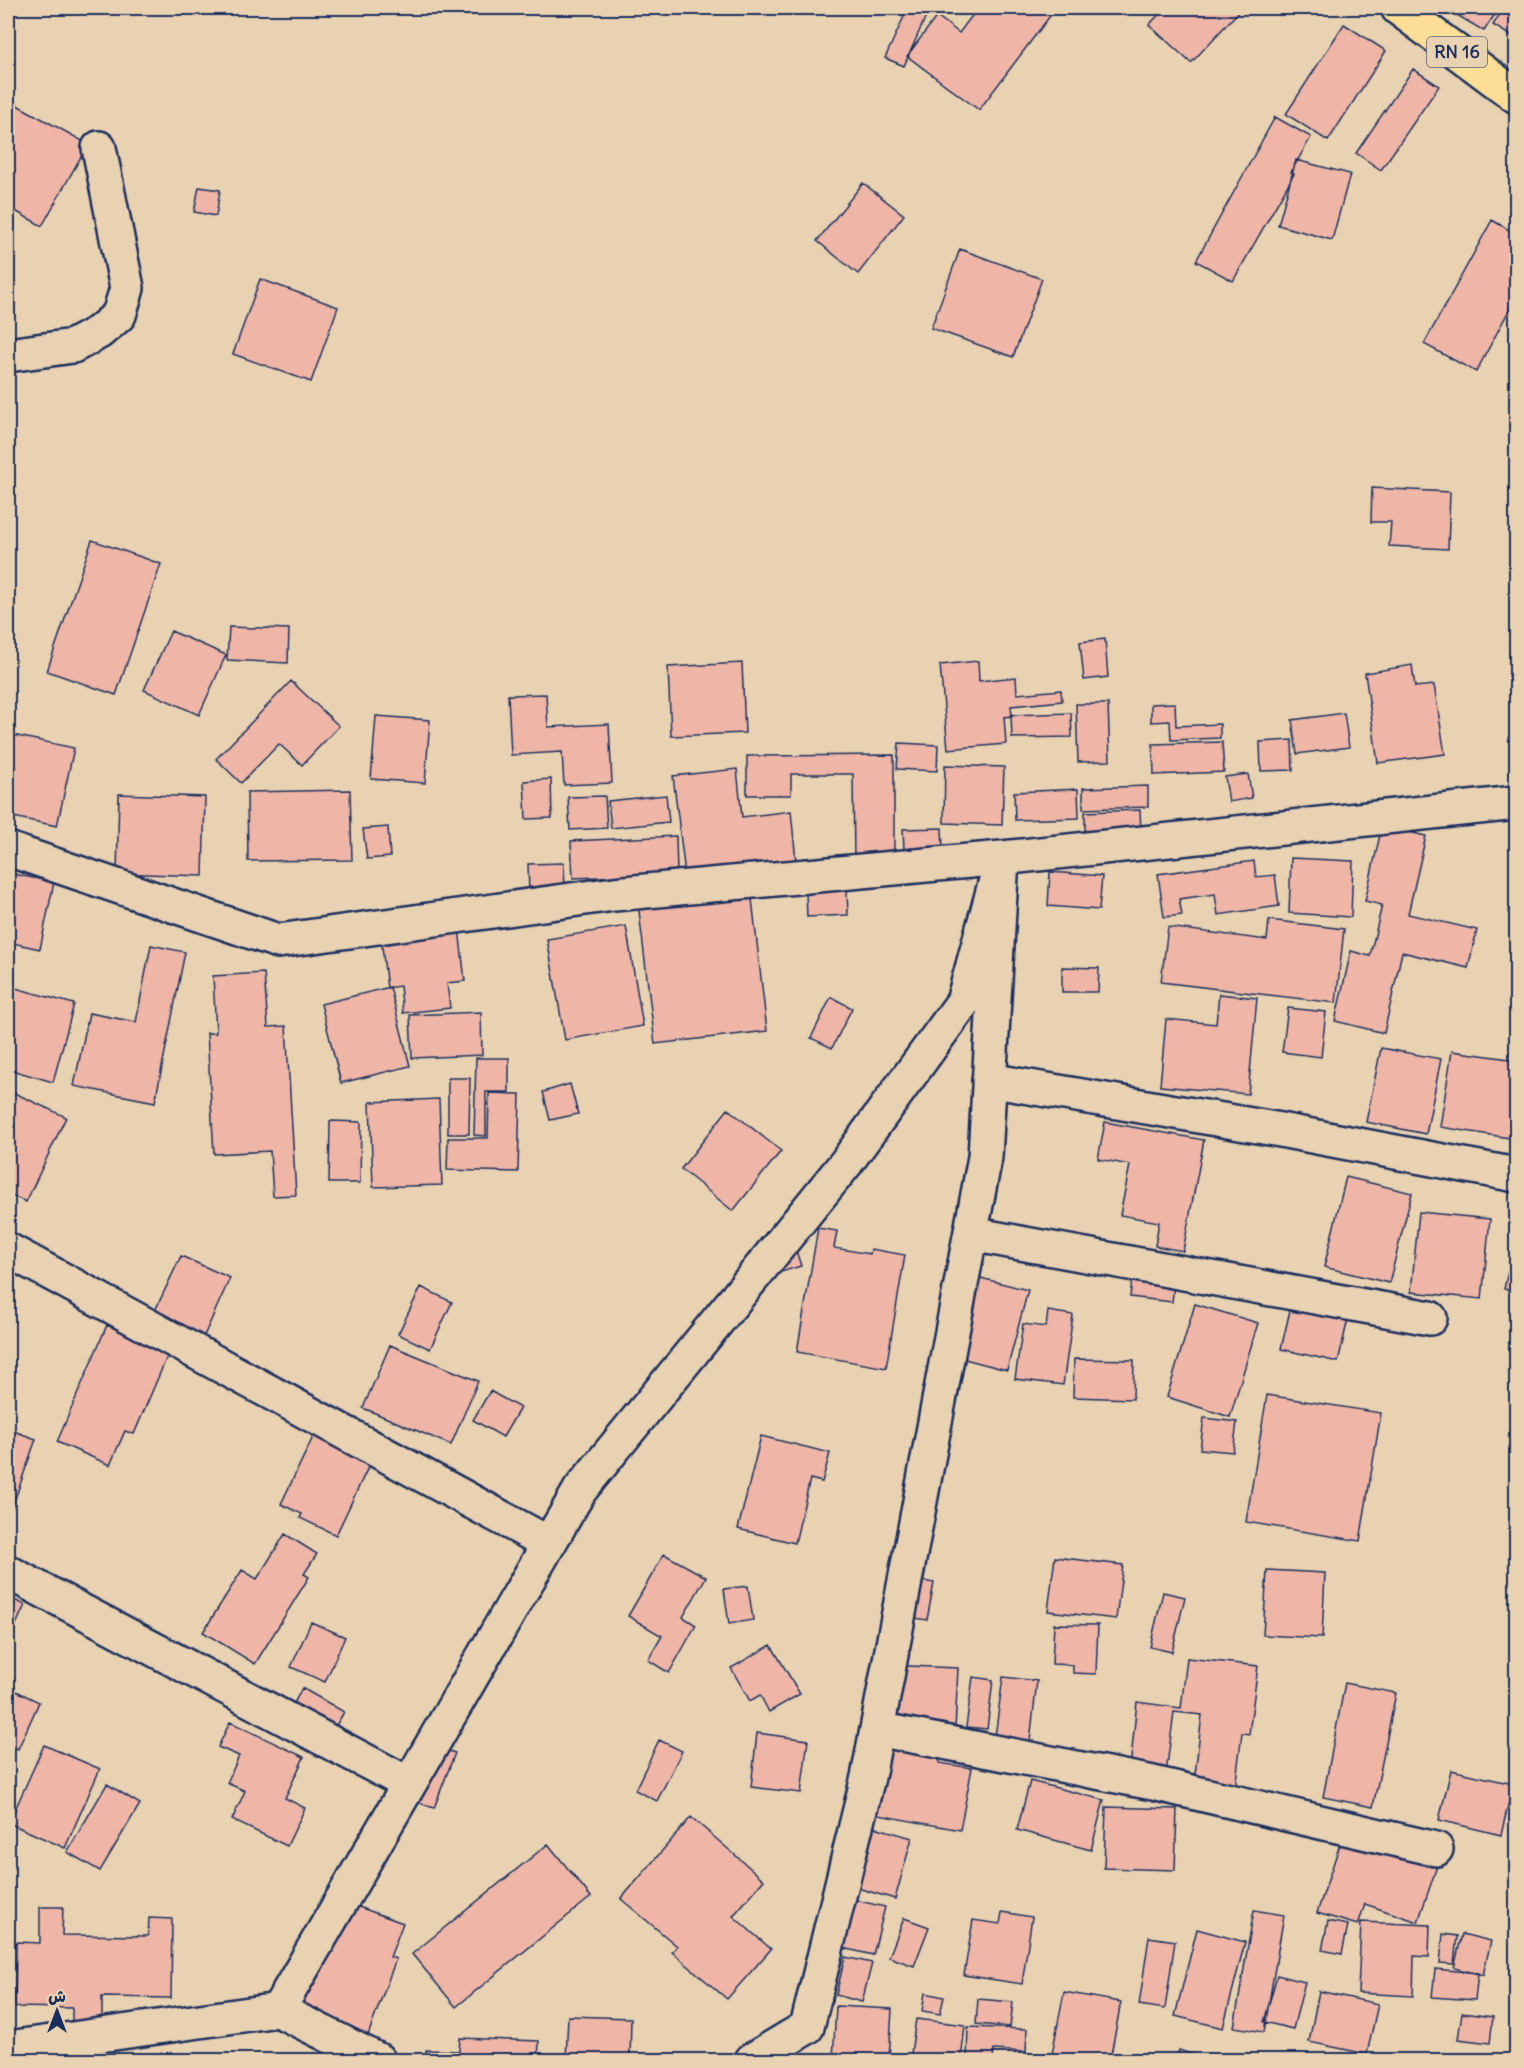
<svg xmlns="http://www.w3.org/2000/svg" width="1524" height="2068" viewBox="0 0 1524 2068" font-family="Delius,'Playpen Sans Arabic',sans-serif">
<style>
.building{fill:#efb6a7;stroke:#1b2f5e;stroke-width:1.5}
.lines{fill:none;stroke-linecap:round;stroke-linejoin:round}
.minor-casing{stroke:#1b2f5e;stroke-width:38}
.primary-casing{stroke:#1b2f5e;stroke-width:38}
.minor{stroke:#e9d2b2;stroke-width:33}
.primary{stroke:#fcde96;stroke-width:33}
.labels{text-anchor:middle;stroke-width:4.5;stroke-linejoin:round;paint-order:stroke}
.shield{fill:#e9d2b2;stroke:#596077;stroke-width:1.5}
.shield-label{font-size:18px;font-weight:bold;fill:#1b2f5e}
</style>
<rect width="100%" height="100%" fill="#e9d2b2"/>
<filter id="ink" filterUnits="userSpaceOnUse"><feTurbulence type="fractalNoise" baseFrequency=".0167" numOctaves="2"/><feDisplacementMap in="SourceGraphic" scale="12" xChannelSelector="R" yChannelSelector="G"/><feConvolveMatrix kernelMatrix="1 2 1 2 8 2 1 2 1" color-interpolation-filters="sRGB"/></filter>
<g filter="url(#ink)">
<path class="building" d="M 908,8 L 926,16 L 904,66 L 885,58 Z
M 978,8 L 1056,8 L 979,110 L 907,56 L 937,16 L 959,33 Z
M 1165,8 L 1242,8 L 1191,63 L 1149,25 Z
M 1445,8 L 1499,8 L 1484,31 Z
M 1504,8 L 1516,8 L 1516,39 L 1493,25 Z
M 1344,24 L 1386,51 L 1328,141 L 1286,114 Z
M 1413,69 L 1439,86 L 1381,170 L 1356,153 Z
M 8,100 L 88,144 L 42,226 L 8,207 Z
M 1275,117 L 1311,137 L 1291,172 L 1294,174 L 1233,281 L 1196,261 Z
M 1296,160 L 1350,174 L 1332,240 L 1278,225 Z
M 863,183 L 904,215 L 858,274 L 817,241 Z
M 199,187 L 220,190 L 216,216 L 194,212 Z
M 1492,220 L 1516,234 L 1516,297 L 1476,372 L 1424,344 Z
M 960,249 L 1042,279 L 1013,357 L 931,328 Z
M 260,279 L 338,307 L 311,382 L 233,354 Z
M 1372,488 L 1450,492 L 1448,549 L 1389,546 L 1391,522 L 1371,522 Z
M 92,540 L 161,564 L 116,695 L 47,671 Z
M 229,627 L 289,629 L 288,663 L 227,660 Z
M 171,631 L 226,655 L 199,715 L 144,690 Z
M 1105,639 L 1108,677 L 1084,680 L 1080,642 Z
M 978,661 L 979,681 L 1016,677 L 1017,694 L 1061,690 L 1062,701 L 1011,706 L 1012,716 L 1004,717 L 1006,744 L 948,749 L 940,665 Z
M 742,663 L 745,733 L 671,736 L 668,667 Z
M 1412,665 L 1415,687 L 1434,685 L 1445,754 L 1378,763 L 1365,673 Z
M 291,681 L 339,726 L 302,765 L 279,744 L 241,783 L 216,759 Z
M 546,694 L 548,727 L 609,724 L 612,783 L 564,785 L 562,752 L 511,755 L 508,695 Z
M 1175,703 L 1176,726 L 1220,724 L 1220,738 L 1171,740 L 1170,721 L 1151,722 L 1151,704 Z
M 1076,704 L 1108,704 L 1110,761 L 1078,762 Z
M 1071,713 L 1072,737 L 1012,738 L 1011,715 Z
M 1344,713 L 1349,747 L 1297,754 L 1292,720 Z
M 376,716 L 430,720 L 425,783 L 371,779 Z
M 8,734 L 74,748 L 57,826 L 8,816 Z
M 1292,740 L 1293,770 L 1261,771 L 1260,742 Z
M 1222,742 L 1224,772 L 1154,775 L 1153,744 Z
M 899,743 L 938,745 L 937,771 L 897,769 Z
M 894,755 L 894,863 L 854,864 L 853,774 L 791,774 L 791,795 L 747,795 L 747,756 Z
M 945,765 L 1004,767 L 1002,825 L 944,823 Z
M 737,769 L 742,817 L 791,811 L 796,861 L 685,874 L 673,776 Z
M 1248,774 L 1252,798 L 1229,802 L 1225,777 Z
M 551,779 L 552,818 L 526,819 L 524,781 Z
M 1148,786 L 1148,807 L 1083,809 L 1083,788 Z
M 1078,789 L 1079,818 L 1015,820 L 1014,792 Z
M 350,790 L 352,860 L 248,861 L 247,792 Z
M 119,794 L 205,797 L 203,876 L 117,873 Z
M 666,795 L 669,822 L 611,828 L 608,801 Z
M 605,796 L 607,828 L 570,830 L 568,797 Z
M 1140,810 L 1141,831 L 1085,833 L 1085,812 Z
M 1382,826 L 1426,836 L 1408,914 L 1477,930 L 1468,968 L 1402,952 L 1384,1033 L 1335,1021 L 1351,951 L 1370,956 L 1382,905 L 1365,901 Z
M 388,827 L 390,857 L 367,859 L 363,829 Z
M 942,828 L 943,849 L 904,850 L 903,829 Z
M 676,836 L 677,874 L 573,878 L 571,841 Z
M 1291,858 L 1353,861 L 1351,917 L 1289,913 Z
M 1254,861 L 1256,877 L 1275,875 L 1279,906 L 1218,915 L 1215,894 L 1179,899 L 1182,915 L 1164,917 L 1158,874 Z
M 564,863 L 565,890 L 529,892 L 528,864 Z
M 1050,872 L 1102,876 L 1099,910 L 1048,906 Z
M 8,873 L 54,882 L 40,949 L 8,942 Z
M 751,890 L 767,1031 L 655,1044 L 638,903 Z
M 847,890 L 848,915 L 807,917 L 806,892 Z
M 1269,920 L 1344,929 L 1336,1003 L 1161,982 L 1168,927 L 1267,940 Z
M 626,926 L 643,1026 L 565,1040 L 547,939 Z
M 459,929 L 465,981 L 447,983 L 450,1008 L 403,1013 L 400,986 L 387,988 L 381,938 Z
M 151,945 L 185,952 L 155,1102 L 74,1086 L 89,1013 L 136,1022 Z
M 1062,967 L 1099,968 L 1098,992 L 1062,992 Z
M 264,973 L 268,1027 L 286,1026 L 296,1195 L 273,1196 L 270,1151 L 214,1154 L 207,1033 L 216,1033 L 213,976 Z
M 8,986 L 74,1004 L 53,1082 L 8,1069 Z
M 390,987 L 410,1066 L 341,1083 L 321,1004 Z
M 1219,994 L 1257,998 L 1248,1094 L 1160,1086 L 1166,1019 L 1216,1024 Z
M 831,997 L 852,1008 L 832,1048 L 811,1038 Z
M 1288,1008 L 1326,1012 L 1321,1057 L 1282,1052 Z
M 481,1012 L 482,1055 L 412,1058 L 410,1015 Z
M 1381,1048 L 1441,1059 L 1426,1134 L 1366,1122 Z
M 1452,1051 L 1516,1060 L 1516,1139 L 1440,1127 Z
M 476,1058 L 509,1058 L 509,1092 L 486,1092 L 486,1136 L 474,1135 Z
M 448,1078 L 470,1078 L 469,1134 L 448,1134 Z
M 570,1084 L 578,1114 L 550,1120 L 543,1092 Z
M 8,1090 L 66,1117 L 26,1202 L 8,1194 Z
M 489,1093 L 520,1094 L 518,1172 L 447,1170 L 448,1138 L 488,1138 Z
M 439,1099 L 442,1185 L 373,1187 L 370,1102 Z
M 728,1109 L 781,1151 L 733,1211 L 681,1169 Z
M 330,1121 L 361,1122 L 360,1183 L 329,1183 Z
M 1105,1122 L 1204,1140 L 1183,1251 L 1155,1246 L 1159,1222 L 1120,1215 L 1130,1165 L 1098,1159 Z
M 1346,1177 L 1412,1193 L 1389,1283 L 1324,1267 Z
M 1419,1212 L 1490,1219 L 1482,1299 L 1411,1292 Z
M 818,1228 L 837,1231 L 834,1248 L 870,1254 L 871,1249 L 905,1255 L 886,1368 L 797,1352 Z
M 1516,1236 L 1516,1292 L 1504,1289 Z
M 793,1241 L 801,1266 L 768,1276 Z
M 181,1256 L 230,1278 L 203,1338 L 153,1315 Z
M 1133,1270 L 1175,1276 L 1172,1302 L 1130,1297 Z
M 965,1274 L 1028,1290 L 1007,1370 L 945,1354 Z
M 421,1287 L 452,1302 L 430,1349 L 398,1334 Z
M 1294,1293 L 1351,1306 L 1338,1362 L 1281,1349 Z
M 1195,1304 L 1258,1323 L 1230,1417 L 1167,1397 Z
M 1048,1311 L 1073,1315 L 1063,1385 L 1015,1379 L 1023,1324 L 1046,1327 Z
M 107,1325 L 169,1352 L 134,1434 L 125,1431 L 110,1465 L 57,1442 Z
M 390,1345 L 478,1381 L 451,1445 L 363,1408 Z
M 1074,1359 L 1134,1360 L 1133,1399 L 1073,1397 Z
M 490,1391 L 520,1408 L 503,1437 L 473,1420 Z
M 1267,1395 L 1381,1413 L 1360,1541 L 1246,1522 Z
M 1204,1418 L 1237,1422 L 1233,1452 L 1200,1449 Z
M 8,1429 L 36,1439 L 8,1519 Z
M 314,1435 L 371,1461 L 336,1535 L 300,1518 L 302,1514 L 281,1504 Z
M 761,1436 L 830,1453 L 822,1482 L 810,1479 L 795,1543 L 738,1529 Z
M 285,1534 L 317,1554 L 304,1574 L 309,1577 L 255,1664 L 203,1632 L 242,1570 L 257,1579 Z
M 664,1554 L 706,1577 L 683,1617 L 696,1625 L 669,1673 L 648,1660 L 662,1636 L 628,1616 Z
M 1055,1557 L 1123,1565 L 1116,1619 L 1048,1611 Z
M 1267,1570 L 1325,1573 L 1322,1638 L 1263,1635 Z
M 909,1578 L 934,1583 L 927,1620 L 902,1616 Z
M 748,1586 L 753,1620 L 729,1624 L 724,1589 Z
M 1163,1592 L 1185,1597 L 1172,1652 L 1150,1647 Z
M 8,1597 L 25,1605 L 8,1642 Z
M 311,1622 L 345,1637 L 325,1682 L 291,1667 Z
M 1054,1624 L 1098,1625 L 1096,1674 L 1073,1673 L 1073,1665 L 1052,1664 Z
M 771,1645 L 800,1694 L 769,1712 L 760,1695 L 750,1701 L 731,1668 Z
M 1187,1658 L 1258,1666 L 1249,1734 L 1242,1733 L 1234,1796 L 1193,1791 L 1202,1715 L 1174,1712 L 1165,1781 L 1129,1777 L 1137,1702 L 1181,1708 Z
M 884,1665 L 958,1668 L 955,1730 L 881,1727 Z
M 973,1677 L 993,1680 L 987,1729 L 966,1727 Z
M 1003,1677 L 1037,1681 L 1030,1741 L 995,1737 Z
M 1345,1683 L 1396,1693 L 1373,1807 L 1323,1797 Z
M 8,1687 L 39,1702 L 18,1749 L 8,1744 Z
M 302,1688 L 344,1712 L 331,1734 L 290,1711 Z
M 230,1722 L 304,1757 L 285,1798 L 305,1808 L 287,1846 L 232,1820 L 245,1791 L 227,1783 L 239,1756 L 218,1747 Z
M 757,1733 L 808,1740 L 801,1793 L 751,1787 Z
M 881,1736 L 943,1748 L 939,1763 L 972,1768 L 960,1830 L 867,1813 Z
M 417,1740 L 455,1753 L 434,1808 L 397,1795 Z
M 659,1740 L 682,1751 L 657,1801 L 635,1790 Z
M 44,1745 L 100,1769 L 65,1848 L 9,1823 Z
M 1451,1770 L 1513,1784 L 1501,1835 L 1439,1820 Z
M 1030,1781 L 1104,1800 L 1091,1850 L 1017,1830 Z
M 107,1784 L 140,1804 L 100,1871 L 67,1852 Z
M 1106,1807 L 1177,1809 L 1175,1870 L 1104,1868 Z
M 691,1817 L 764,1880 L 733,1916 L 771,1949 L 727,1999 L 672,1952 L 677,1946 L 621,1899 Z
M 871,1826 L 912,1838 L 895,1899 L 854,1887 Z
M 1343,1835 L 1437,1866 L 1418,1922 L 1365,1904 L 1358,1925 L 1317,1913 Z
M 548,1844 L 591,1897 L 456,2007 L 412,1954 Z
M 334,1898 L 403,1923 L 390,1957 L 396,1959 L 367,2038 L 293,2011 Z
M 851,1899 L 885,1907 L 873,1955 L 839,1947 Z
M 40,1907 L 63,1907 L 62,1935 L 148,1936 L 149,1918 L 172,1919 L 171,1998 L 102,1997 L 102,2028 L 72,2028 L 72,2008 L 15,2007 L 16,1942 L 40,1943 Z
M 1254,1910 L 1284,1915 L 1264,2032 L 1234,2027 Z
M 1002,1912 L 1032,1917 L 1022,1984 L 964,1975 L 973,1920 L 1000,1924 Z
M 904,1918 L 929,1927 L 914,1966 L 889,1957 Z
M 1328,1921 L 1348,1925 L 1342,1954 L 1322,1950 Z
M 1361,1922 L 1430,1925 L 1429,1957 L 1414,1956 L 1413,1996 L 1358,1993 Z
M 1197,1929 L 1245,1942 L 1223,2028 L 1175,2016 Z
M 1443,1934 L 1457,1936 L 1454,1964 L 1440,1963 Z
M 1462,1934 L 1491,1941 L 1483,1975 L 1454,1968 Z
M 1149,1937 L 1175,1941 L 1165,2009 L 1139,2005 Z
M 845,1957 L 872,1963 L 862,2002 L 836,1995 Z
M 1435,1969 L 1478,1973 L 1475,2000 L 1432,1997 Z
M 1277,1975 L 1305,1982 L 1293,2029 L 1264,2022 Z
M 1319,1991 L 1378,2004 L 1367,2054 L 1309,2042 Z
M 1064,1992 L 1121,2002 L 1110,2060 L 1051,2059 Z
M 925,1993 L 944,1997 L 940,2014 L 922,2011 Z
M 978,1999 L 1013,2002 L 1010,2027 L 976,2024 Z
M 836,2006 L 892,2009 L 889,2060 L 833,2060 Z
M 1462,2013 L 1493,2017 L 1490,2043 L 1458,2039 Z
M 568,2016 L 631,2018 L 630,2060 L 566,2060 Z
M 916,2019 L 965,2025 L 961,2060 L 910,2060 Z
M 968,2027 L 1027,2029 L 1026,2052 L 994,2050 L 993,2060 L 967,2060 Z
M 460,2038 L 539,2041 L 538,2060 L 426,2060 L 426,2050 L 459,2051 Z
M 1179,2050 L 1209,2060 L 1176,2060 Z"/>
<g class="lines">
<g class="minor-casing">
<path id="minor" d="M 8,355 L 73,346 L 99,332 L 119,315 L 127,288 L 99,148
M 8,849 L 278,941 L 614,894 L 1002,858 L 1516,803
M 989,1080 L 1275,1129 L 1516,1175
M 971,1234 L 1430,1318
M 8,1250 L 548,1543
M 8,1572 L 409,1784
M 877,1729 L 1153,1783 L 1436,1849
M 278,2010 L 378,2060
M 8,2048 L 278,2010 L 580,1490 L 846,1163 L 963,1002 L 1002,858 L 985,1157 L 868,1777 L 807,2027 L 752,2060"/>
</g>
<g class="primary-casing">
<path id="primary" d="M 1398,8 L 1516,96"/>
</g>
<use href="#minor" class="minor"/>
<use href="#primary" class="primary"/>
</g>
</g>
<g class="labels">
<rect class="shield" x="1427" y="37" width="60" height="30" rx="4.5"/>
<g class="shield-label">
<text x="1457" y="58">RN 16</text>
</g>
</g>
<rect width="1524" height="2068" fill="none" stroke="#e9d2b2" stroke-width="30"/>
<rect x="15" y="15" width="1494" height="2038" fill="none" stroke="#1b2f5e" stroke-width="2" filter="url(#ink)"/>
<g transform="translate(57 2011)" stroke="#e9d2b2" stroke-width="4.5" paint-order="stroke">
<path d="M0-4.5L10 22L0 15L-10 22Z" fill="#1b2f5e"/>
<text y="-9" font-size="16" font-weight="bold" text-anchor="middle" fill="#1b2f5e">ش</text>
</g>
</svg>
